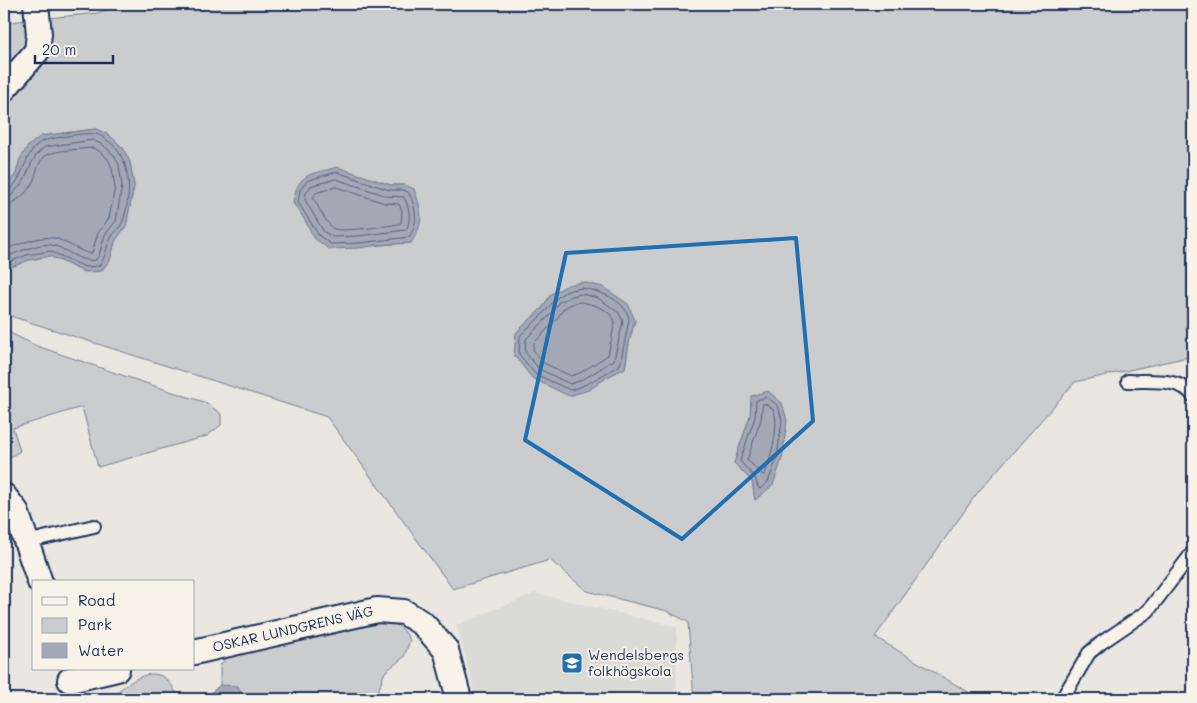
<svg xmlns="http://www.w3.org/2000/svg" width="1197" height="703" viewBox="0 0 1197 703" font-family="Mali,sans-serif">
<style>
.built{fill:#dadad6}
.green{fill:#cbcccd;stroke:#737e96;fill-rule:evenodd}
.water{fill:#a3a8b4;stroke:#6d7892}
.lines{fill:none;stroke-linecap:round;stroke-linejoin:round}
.shore{stroke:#515f80;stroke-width:1}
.service-casing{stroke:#1b2f5e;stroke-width:16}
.minor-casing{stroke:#1b2f5e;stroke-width:28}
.service{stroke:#f7f3e8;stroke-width:12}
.minor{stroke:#f7f3e8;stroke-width:24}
.marked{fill:none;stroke:#1f6fb2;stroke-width:4;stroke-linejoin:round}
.labels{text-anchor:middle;stroke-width:4;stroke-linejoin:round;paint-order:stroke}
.street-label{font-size:14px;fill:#1b2f5e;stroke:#f7f3e8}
.poi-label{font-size:14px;fill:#1b2f5e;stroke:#f7f3e8;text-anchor:start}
</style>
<rect width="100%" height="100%" fill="#eae7e0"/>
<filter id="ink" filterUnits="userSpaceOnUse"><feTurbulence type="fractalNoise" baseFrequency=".02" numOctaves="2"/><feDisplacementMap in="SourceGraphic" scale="10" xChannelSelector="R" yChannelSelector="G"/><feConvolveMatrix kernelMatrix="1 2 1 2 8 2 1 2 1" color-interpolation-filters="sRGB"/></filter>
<g filter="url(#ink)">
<path class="built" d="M 535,593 L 677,627 L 676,699 L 476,699 L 457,625 Z"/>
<path class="green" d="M 119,4 L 1193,4 L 1193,356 L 1075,382 L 978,492 L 875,637 L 980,699 L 694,699 L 688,622 L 667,611 L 587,591 L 550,560 L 453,589 L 327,417 L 4,314 L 4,270 L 28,260 L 50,256 L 84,272 L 101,271 L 110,260 L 115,241 L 126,226 L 134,186 L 130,162 L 123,148 L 109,135 L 96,129 L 41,136 L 20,159 L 16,174 L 4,188 L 4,23 L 18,21 L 98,13 ZM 369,179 L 391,185 L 405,185 L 411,243 C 383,244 357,248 329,249 L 293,203 ZM 551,294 L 635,320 L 629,343 L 625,368 L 607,377 L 589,390 L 516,333 L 542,308 ZM 750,416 L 755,500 L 752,481 L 734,463 Z
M 4,330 L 37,346 L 139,381 L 207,403 L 221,414 L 221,425 L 207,436 L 98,467 L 82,407 L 13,428 L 20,451 L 4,461 Z
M 383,620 C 397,624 403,627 410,640 L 404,657 L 385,672 L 375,699 L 109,699 C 131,680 160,656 177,695 L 209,695 L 220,685 L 220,665 L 232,652 Z"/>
<path class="water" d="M 96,129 L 109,135 L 123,148 L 130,162 L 134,186 L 126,226 L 115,241 L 110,260 L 101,271 L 84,272 L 50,256 L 29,260 L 4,270 L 4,188 L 16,174 L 20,159 L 28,146 L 41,136 Z
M 337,167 L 391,185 L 405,185 L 414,189 C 422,211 425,222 411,243 L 377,245 L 359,248 L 329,249 L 315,239 L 303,217 L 293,203 C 298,172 310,175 337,167 Z
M 582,282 L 603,287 L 628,304 L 635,320 L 629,343 L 625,368 L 607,377 L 589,390 L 569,396 L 532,378 L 514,355 L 516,333 L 542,308 L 551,294 L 568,285 Z
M 768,391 L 782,403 L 787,420 L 782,459 L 773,485 L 755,500 L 752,481 L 734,463 L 750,416 L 751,396 Z
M 220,685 L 238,686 L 244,699 L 171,699 L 177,695 L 209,695 Z"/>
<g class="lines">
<path class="shore" d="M 337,172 L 389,190 L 404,190 L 409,193 C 416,208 419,223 409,237 L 359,243 L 331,244 L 319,236 L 298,202 L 300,190 L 307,181 Z
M 336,179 L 387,196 L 404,197 C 409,207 412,220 406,230 L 358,236 L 333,237 L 324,232 L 305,200 L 306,193 L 311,186 Z
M 336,187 L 385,203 L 399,204 L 402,211 L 401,223 C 394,226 341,232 334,229 C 329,228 316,203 313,197 L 316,193 Z
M 4,191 C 25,189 22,146 46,140 C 55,138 86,132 95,134 C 101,135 107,140 112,144 C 132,163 132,197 122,223 C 120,228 114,232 111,238 C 105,248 107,256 99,266 L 85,267 L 50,251 L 27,255 L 4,264
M 4,197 L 12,195 L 24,181 L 31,164 L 37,154 L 45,147 L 93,140 L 103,145 L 114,155 L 119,165 L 122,186 L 116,221 L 105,235 L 99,255 L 96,260 C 79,263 68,249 52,245 C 40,242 16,253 4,258
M 4,205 C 16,204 27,193 33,182 C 37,173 37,161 47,155 C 56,150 82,149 93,148 L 99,151 L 108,159 L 112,168 L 115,187 L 109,218 L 98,233 L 92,253 L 87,253 C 76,249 65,241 54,238 C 40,235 17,245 4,250
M 582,288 C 599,291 624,299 629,318 C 629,321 621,360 620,365 C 603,374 588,386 570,390 L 535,374 L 519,354 L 520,336 C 526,329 534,323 541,316 C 556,300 557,291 582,288 Z
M 582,294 L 598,298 L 619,313 L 623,321 L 614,360 C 600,368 586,380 570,384 L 539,369 L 525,352 L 526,339 L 550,315 L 559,302 L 572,296 Z
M 581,302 C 593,304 611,309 615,322 L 608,355 L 580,373 L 571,376 L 544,363 L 533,350 L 534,343 L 556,320 L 564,308 L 574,303 Z
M 767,397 L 778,406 L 782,420 L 777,458 L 768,482 L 760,489 L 758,487 L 755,478 L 740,461 L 755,417 L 756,401 Z
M 763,404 L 766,404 C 767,405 772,409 773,409 C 781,423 770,460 765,474 L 763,475 L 747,460 L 761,419 Z"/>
<g class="service-casing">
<path id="service" d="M 1128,381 C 1148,382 1182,377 1193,396
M 26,542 L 94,526
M 1062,699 L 1089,653 L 1101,643 L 1148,611 L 1193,552"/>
</g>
<g class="minor-casing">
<path id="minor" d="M 4,89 L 37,51 L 39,34 L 36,4
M 4,496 L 16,511 L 40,582
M 194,652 L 377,610 L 404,612 L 423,624 L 446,650 L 459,699
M 70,680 L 117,669"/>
</g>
<use href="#service" class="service"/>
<use href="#minor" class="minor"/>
</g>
</g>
<path class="marked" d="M 796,238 L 813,421 L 682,539 L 525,440 L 566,253 Z"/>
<defs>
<g id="university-square" transform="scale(1.125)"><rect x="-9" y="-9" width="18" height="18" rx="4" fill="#1f6fb2" stroke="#f7f3e8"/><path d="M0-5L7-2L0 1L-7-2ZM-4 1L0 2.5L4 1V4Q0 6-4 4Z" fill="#fff"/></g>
</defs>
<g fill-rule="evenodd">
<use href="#university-square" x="572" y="663"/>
</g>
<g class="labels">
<g class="street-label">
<text transform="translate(293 629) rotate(-13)" y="5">OSKAR LUNDGRENS VÄG</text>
</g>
<g class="poi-label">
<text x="588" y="660">Wendelsbergs<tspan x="588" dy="16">folkhögskola</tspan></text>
</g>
</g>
<rect width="1197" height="703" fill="none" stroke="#f7f3e8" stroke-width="20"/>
<rect x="10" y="10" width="1177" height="683" fill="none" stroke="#1b2f5e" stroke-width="2" filter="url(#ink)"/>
<rect x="32" y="580" width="162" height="90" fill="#f7f3e8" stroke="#9fa5b1"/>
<rect x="42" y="597" width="25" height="8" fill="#f7f3e8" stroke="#9fa5b1"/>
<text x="78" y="606" font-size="15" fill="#1b2f5e">Road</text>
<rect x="42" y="618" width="25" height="15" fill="#cbcccd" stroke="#9fa5b1"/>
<text x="78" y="630" font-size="15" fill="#1b2f5e">Park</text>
<rect x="42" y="643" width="25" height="15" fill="#a3a8b4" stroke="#9fa5b1"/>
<text x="78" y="656" font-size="15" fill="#1b2f5e">Water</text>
<path d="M35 55v8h78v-8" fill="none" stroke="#1b2f5e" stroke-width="2.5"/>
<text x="42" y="55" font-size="15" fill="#1b2f5e" stroke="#f7f3e8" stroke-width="4" paint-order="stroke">20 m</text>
</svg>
